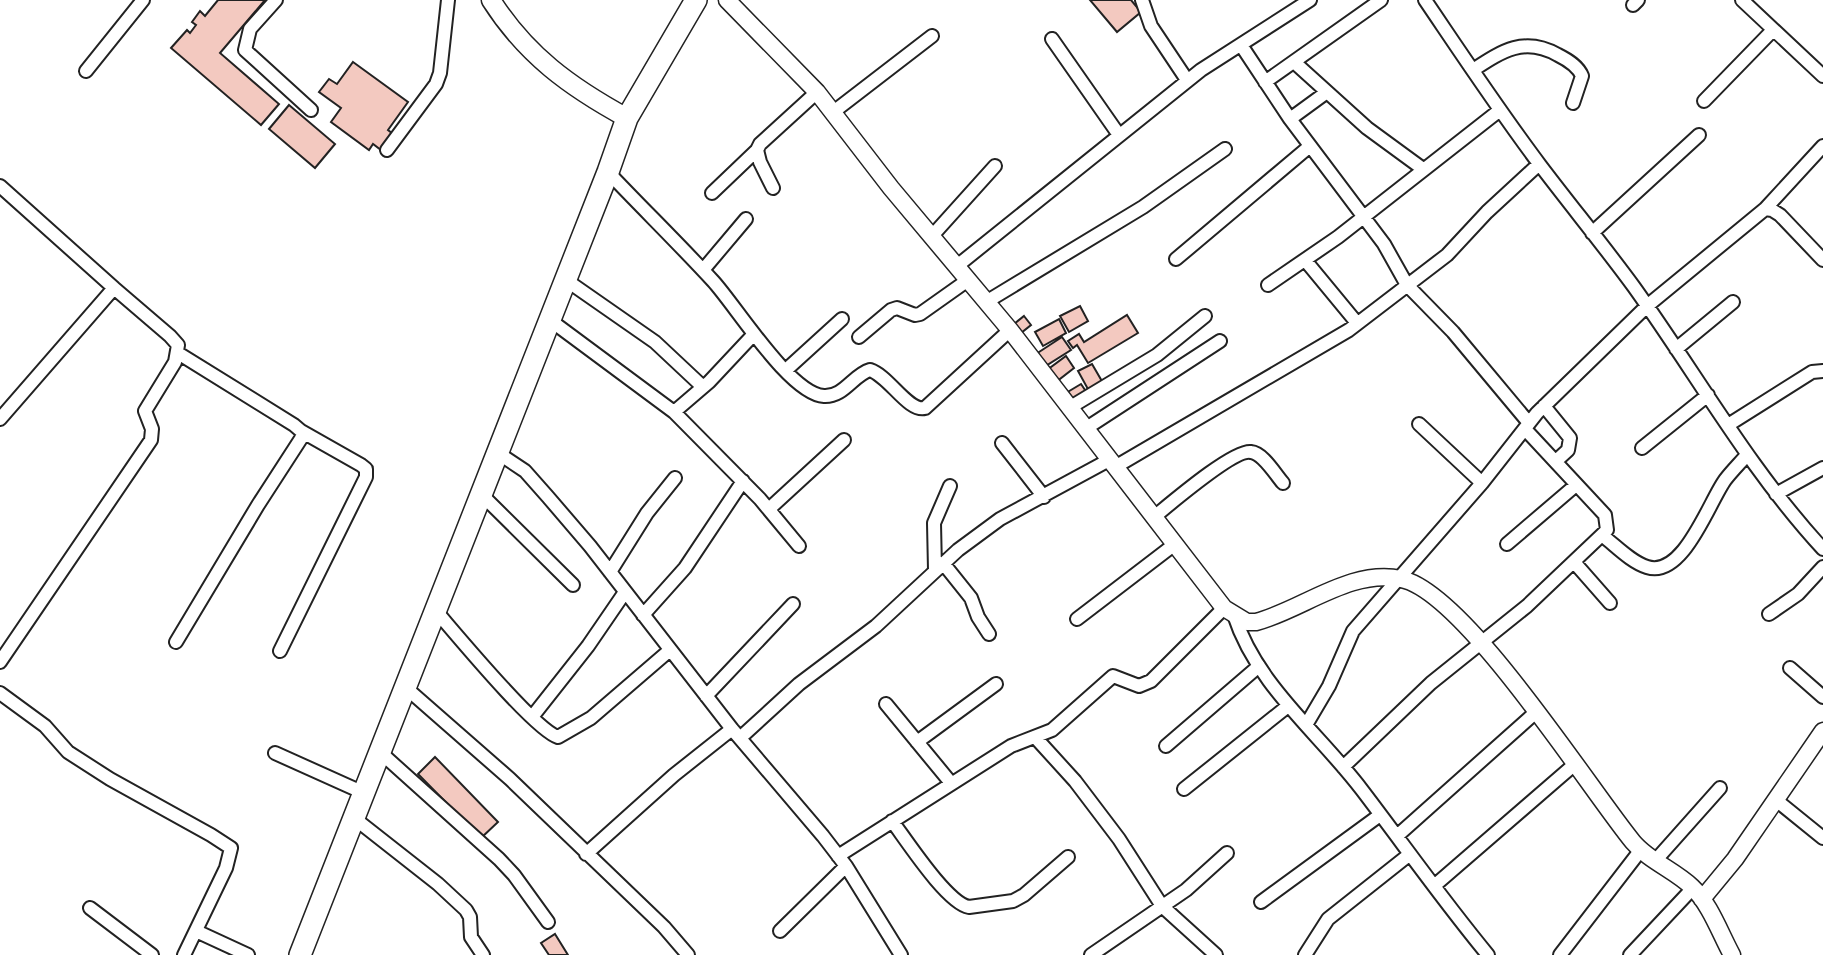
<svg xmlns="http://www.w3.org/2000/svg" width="1823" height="955" viewBox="0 0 1823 955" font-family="'Libre Baskerville',serif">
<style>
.building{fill:#f3c9c0;stroke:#222;stroke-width:2}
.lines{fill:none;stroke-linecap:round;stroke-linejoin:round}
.minor-casing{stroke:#222;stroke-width:16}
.tertiary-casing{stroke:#222;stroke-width:19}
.secondary-casing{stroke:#222;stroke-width:21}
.trunk-casing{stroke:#222;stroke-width:24}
.minor{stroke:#fff;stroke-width:12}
.tertiary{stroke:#fff;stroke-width:16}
.secondary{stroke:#fff;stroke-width:18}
.trunk{stroke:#fff;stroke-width:21}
</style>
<rect width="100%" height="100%" fill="#fff"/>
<path class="building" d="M 218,0 L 265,0 L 220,53 L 279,104 L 261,125 L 171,48 L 187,30 L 190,33 L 196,25 L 192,22 L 200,11 L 205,16 Z
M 1090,0 L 1131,0 L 1141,12 L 1117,32 Z
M 353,62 L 408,102 L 388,130 L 393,134 L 381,150 L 373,144 L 369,150 L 331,122 L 341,108 L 319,92 L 329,79 L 337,84 Z
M 289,105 L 335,144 L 315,168 L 269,129 Z
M 1080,306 L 1088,321 L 1069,332 L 1060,316 Z
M 1127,315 L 1138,333 L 1088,363 L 1077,345 L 1073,348 L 1068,341 L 1079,334 L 1084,342 Z
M 1024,316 L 1031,325 L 1021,333 L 1014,324 Z
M 1059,319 L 1066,333 L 1043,346 L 1035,332 Z
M 1062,337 L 1071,350 L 1044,367 L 1036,354 Z
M 1066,356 L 1074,368 L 1056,382 L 1047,370 Z
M 1092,364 L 1103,383 L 1089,391 L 1078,371 Z
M 1081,384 L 1087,393 L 1072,402 L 1066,393 Z
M 435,757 L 498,822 L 481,838 L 418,774 Z
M 555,934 L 568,955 L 549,955 L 541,943 Z"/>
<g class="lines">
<g class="minor-casing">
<path id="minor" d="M 276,0 L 250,29 L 245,50 L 311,110
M 1142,0 L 1151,26 L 1187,80
M 1425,0 C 1463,56 1500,112 1540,165 C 1571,206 1604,246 1634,287 C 1697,375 1750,470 1823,549
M 1742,0 L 1823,76
M 1633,5 L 1638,0
M 1052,39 L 1119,135
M 1241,45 L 1290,119 L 1384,244 L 1407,285 L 1453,332 L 1529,423
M 1294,62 L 1367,128 L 1423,169
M 1473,70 C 1502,51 1524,36 1558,55 C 1568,60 1578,66 1582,76 L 1573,103
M 86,71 L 143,0
M 1265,82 L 1381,0
M 1704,101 L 1773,30
M 832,113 L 932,36
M 1290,119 L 1327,92
M 387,150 L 436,84 L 440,73 L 448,0
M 608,172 C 643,209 679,244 713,281 C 736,306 790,394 824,396 C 844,397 853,375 870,370 C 889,376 908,412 925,408 L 1010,330
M 0,186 L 114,288
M 773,188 L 760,162 L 757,150 L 760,144 L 817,92
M 712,193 L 757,150
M 1765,209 L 1823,146
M 1592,233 L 1699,135
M 932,236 L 995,166
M 1176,259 L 1310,146
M 1305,260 L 1357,323
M 957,266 L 1201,70 L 1310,0
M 703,270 L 746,219
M 566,280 L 655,342 L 703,387
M 1268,285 L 1338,237 L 1500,110
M 986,302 L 1143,207 L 1225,149
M 550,320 L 674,412 L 760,499 L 799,546
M 859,337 L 891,310 L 897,308 L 915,315 L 920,314 L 968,280
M 1676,349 L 1733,302
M 786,370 L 842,319
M 1544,406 L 1570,438 L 1568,450 L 1556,461
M 1069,408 L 1157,355 L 1205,316
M 674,412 L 709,382 L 754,334
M 0,419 L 114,288 L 170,336 L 178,345 L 175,362 L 145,411 L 152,429 L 151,440 L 0,662
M 1419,424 L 1482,483
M 1728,425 L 1812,372 L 1823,371
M 1085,429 L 1220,341
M 1002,443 L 1044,497
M 1642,448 L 1708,395
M 498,453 L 525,471 L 548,497 L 590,546 L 732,729 L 823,836 L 846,866 L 901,955
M 1115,467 L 1349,330 L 1447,255 L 1487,212 L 1539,164
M 481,494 L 573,585
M 1776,494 L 1823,468
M 769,509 L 844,440
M 1154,517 C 1170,504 1234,449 1251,452 C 1263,453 1275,474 1283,483
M 1603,536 C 1616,546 1631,562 1647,567 C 1683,579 1709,502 1725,480 C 1731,472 1739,464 1746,456
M 1507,544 L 1576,485
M 1574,562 L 1610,603
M 943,563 L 971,598 L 978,617 L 989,634
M 935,570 L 934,523 L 950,486
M 610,572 L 647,513 L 675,478
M 436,611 C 456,634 535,730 558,737 L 591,718 L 670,650
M 1769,614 L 1798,594 L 1823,567
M 643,615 L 685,568 L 743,481
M 1234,615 C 1257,686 1319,733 1362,790 C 1404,845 1444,902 1488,955
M 1077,619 L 1175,544
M 176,642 L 258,505 L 302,437 L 301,431 L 294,425 L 178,353
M 280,651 L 366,477 L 366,469 L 361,465 L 301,431
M 1790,668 L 1823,697
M 405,687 L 510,779 L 664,927 L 688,955
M 0,693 L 45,726 L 68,752 L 110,779 L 211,835 L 231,848 L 226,868 L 184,955
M 706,696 L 793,604
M 886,704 L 951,783
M 532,717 L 588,646 L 625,592
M 1306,725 L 1329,686 L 1353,631 L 1482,483 L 1537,413 L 1647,306 L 1765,209 L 1772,210 L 1780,215 L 1823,260
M 1035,737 L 1075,781 L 1119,839 L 1162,906 L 1216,955
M 740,738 L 799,684 L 876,626 L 958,550 L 1000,519 L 1109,460
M 917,742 L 996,684
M 1166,746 L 1259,666
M 380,752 L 499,859 L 514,875 L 548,922
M 275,753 L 364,793
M 1343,767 L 1431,683 L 1527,606 L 1607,530 L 1605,515 L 1525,429
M 1184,789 L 1288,706
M 1776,800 L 1823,838
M 354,818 L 438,884 L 466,910 L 470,917 L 471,937 L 483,955
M 892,821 C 907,841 947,903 969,907 L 1013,901 L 1024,895 L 1068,857
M 1397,836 L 1536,712
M 586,854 L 674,775 L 732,729
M 838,856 L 1011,746 L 1052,730 L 1113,676 L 1139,686 L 1151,681 L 1224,608
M 1655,861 L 1720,788
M 1434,886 L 1575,764
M 1261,902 L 1380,815
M 90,908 L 152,955
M 196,931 L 248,955
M 780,931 L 846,866
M 1091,955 L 1186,890 L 1227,853
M 1305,955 L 1328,919 L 1410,854
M 1560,955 L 1640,851
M 1630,955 L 1693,888"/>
</g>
<g class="tertiary-casing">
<path id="tertiary" d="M 727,0 L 817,92 L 891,188 L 1010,330 L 1224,608 L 1247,622 L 1256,622 C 1302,610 1351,568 1401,579 C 1464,591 1588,787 1633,842 C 1649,861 1674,870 1692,887 C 1710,904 1720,933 1732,955
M 1702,899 L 1735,859 L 1823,731"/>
</g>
<g class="secondary-casing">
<path id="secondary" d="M 491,0 C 526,55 570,87 627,118"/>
</g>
<g class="trunk-casing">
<path id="trunk" d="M 300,955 L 608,172 L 627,118 L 696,0"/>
</g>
<use href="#minor" class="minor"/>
<use href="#tertiary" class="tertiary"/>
<use href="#secondary" class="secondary"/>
<use href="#trunk" class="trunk"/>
</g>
</svg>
